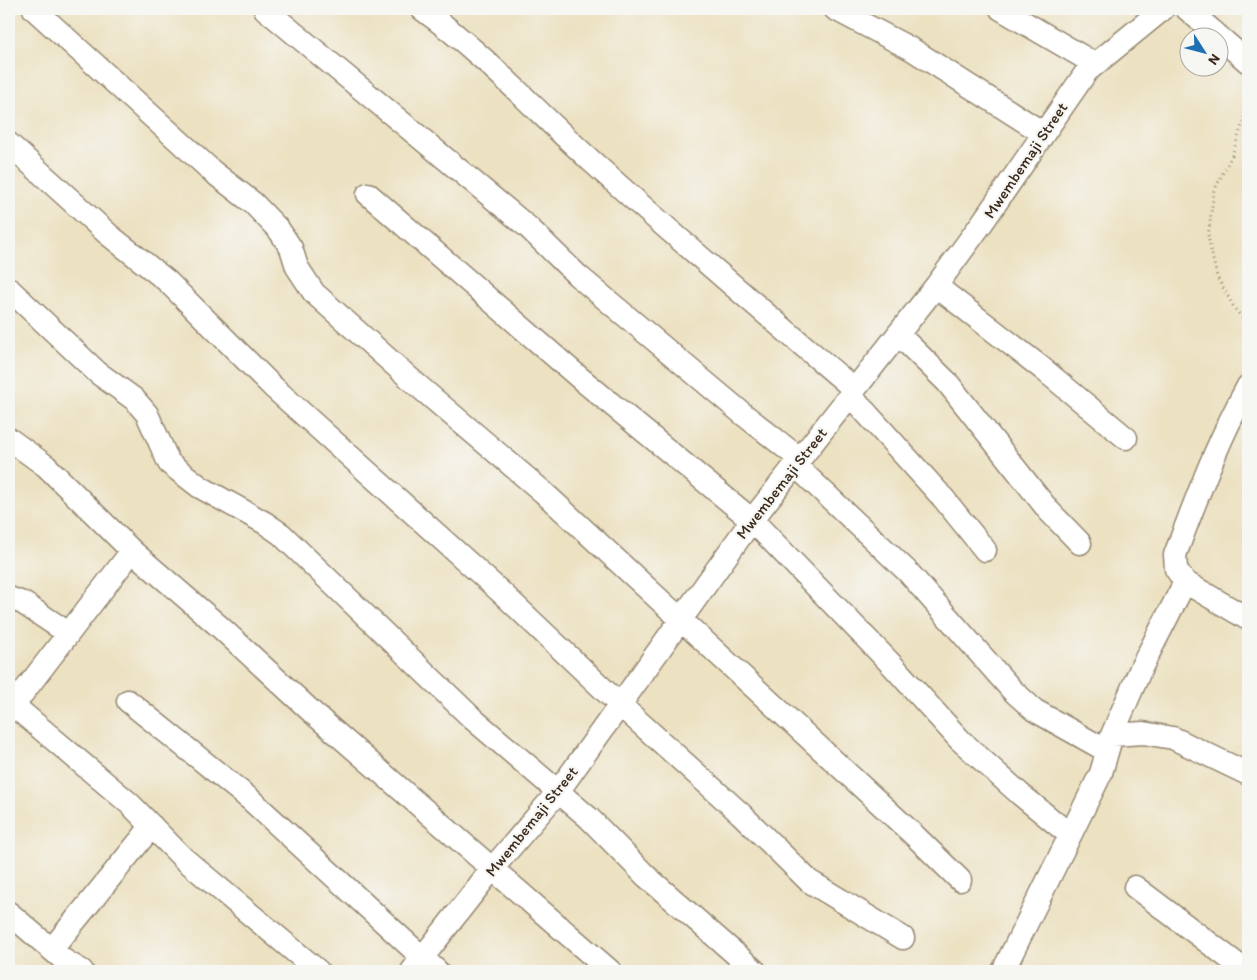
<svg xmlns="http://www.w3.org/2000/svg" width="1257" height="980" viewBox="0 0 1257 980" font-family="Itim,sans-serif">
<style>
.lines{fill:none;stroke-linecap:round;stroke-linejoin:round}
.minor-casing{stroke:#948670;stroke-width:25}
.path{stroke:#948670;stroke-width:3;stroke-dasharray:1 4;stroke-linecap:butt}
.minor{stroke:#fff;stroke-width:22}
.labels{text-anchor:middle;stroke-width:4.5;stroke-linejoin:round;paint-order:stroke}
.street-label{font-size:16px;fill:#3b2a1e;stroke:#f6f6f2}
</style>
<rect width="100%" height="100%" fill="#f6f6f2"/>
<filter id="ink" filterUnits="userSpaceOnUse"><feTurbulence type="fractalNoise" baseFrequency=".02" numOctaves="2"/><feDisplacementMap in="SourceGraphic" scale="10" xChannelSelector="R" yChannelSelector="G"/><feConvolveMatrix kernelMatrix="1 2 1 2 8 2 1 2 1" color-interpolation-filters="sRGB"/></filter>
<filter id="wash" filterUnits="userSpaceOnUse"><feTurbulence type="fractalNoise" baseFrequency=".0096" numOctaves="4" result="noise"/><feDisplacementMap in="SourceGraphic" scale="20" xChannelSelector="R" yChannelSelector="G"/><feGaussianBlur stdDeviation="1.12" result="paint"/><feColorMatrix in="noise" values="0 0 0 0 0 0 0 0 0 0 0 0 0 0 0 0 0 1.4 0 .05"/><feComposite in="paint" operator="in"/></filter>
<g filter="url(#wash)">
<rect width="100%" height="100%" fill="#ece1c1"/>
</g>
<g filter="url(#ink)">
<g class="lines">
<g class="minor-casing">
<path id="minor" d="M 34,9 L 213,172 L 253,203 L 279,230 L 291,248 L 297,267 L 314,293 L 416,384 L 543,492 L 915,836 L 960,880
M 265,9 L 529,228 L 577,275 L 743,414 L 800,459
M 422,9 C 482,52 533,108 588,158 C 675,237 765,313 854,389
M 835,9 L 913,50 L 1043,133
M 1001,9 L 1095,64
M 1187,9 L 1248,62
M 9,144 L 109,235 L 167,281 L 273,387 L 503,594 L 619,704 L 741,814 L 809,881 L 903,938
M 368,194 L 581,379 L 752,520 L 893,666 L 960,740 L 1020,794 L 1070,835
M 936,286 L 1043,369 L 1126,438
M 9,289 L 98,373 L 134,399 L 147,414 L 169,463 L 200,487 L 265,523 L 281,534 L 473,719 L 589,818 L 646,876 L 755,971
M 898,334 L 947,382 L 1049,511 L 1080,543
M 1248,386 C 1218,440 1197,497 1175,555 L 1176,569 L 1185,582 L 1248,619
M 850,395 L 944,499 L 985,550
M 9,439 L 46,466 L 132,551 L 220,627 L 313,713 L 610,971
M 795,465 L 908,572 L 1012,690 L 1034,710 L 1107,751
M 9,598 L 23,603 L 68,633
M 128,701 L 251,800 L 437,971
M 13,705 L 130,804 L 183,858 L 318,971
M 9,711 L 132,551
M 1112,735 L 1143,733 L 1173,738 L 1248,774
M 1135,887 L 1246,971
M 9,913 L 65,961 L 82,971
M 52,949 L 152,826
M 412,971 L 492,869 L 557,793 L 752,520 L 936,286 L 982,223 L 1087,71 L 1163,9
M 1003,971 L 1101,773 L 1112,735 L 1142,666 L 1185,582"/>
</g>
<path class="path" d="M 1248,82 L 1244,119 L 1232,155 L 1214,191 L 1208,237 L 1217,277 L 1235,309 L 1248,325"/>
<use href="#minor" class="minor"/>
</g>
</g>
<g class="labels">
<g class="street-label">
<text transform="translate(1025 160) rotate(-56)" y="6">Mwembemaji Street</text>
<text transform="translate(781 483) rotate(-52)" y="6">Mwembemaji Street</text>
<text transform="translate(531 821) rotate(-51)" y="6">Mwembemaji Street</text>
</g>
</g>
<rect width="1257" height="980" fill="none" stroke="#f6f6f2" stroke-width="30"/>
<g transform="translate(1204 52) rotate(126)"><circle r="24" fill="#f6f6f2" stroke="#aba49d"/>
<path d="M0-4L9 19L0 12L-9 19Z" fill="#1f6fb2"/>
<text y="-8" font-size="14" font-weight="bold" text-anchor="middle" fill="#3b2a1e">N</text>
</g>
</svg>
